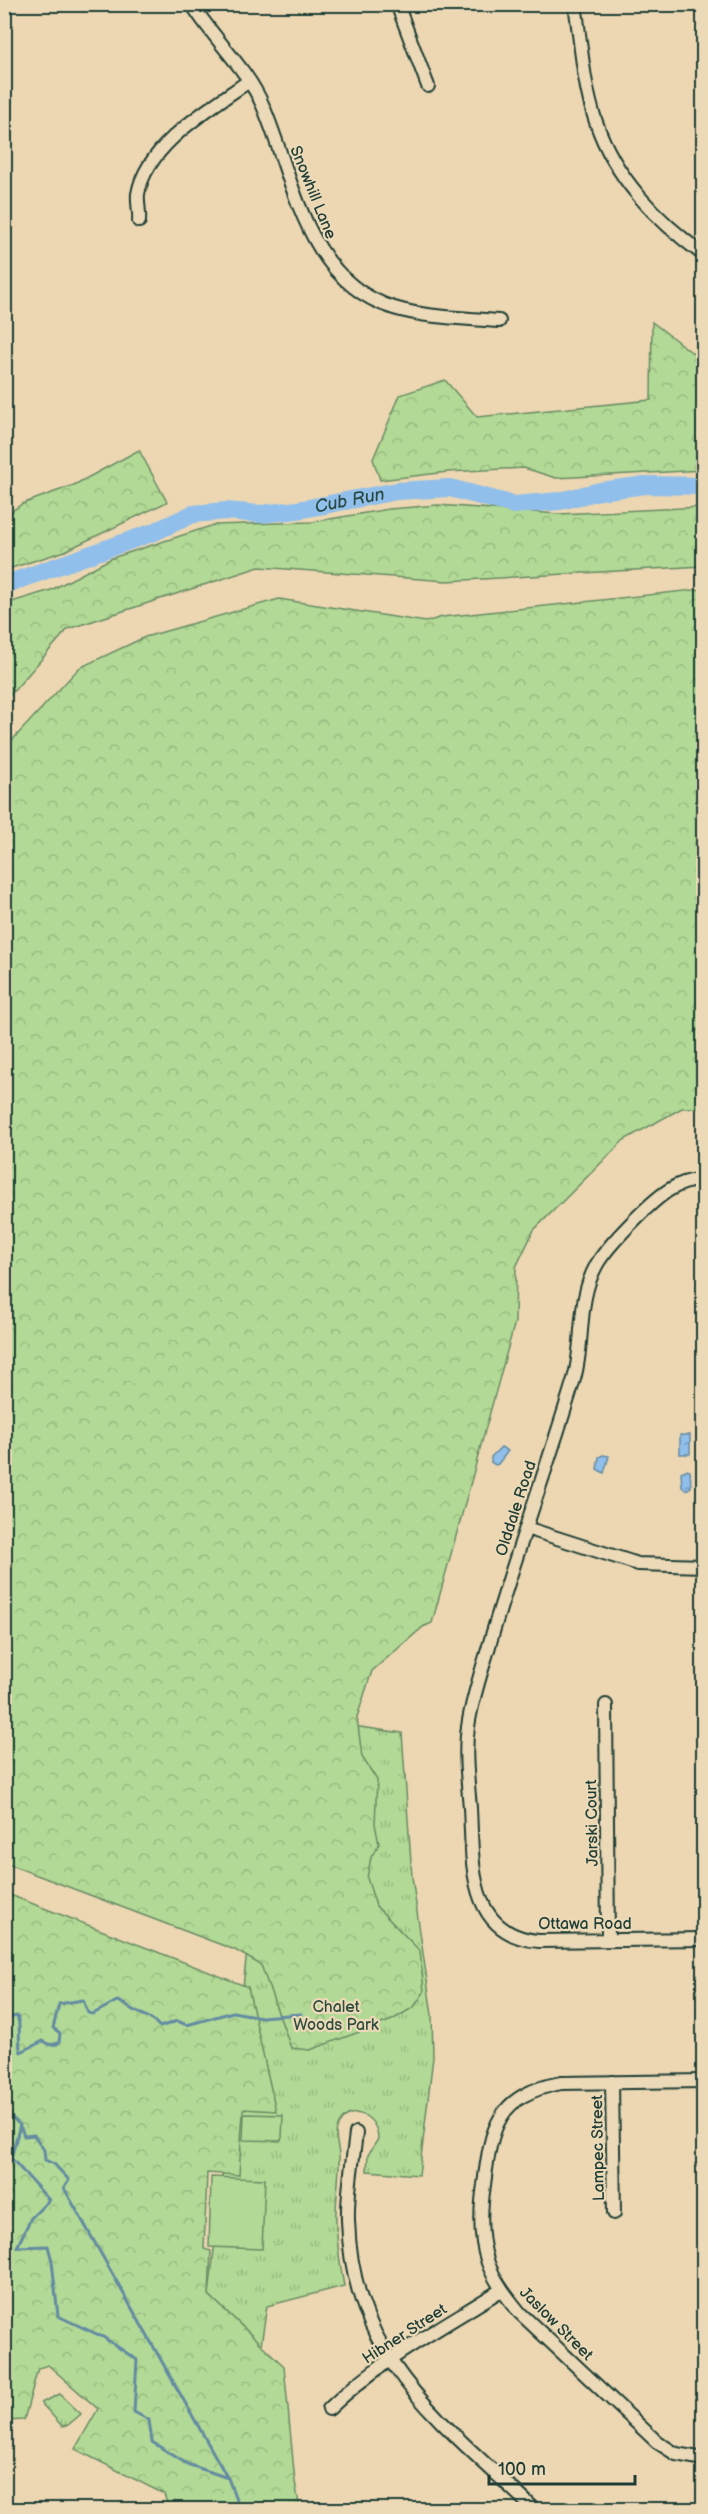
<svg xmlns="http://www.w3.org/2000/svg" width="708" height="2514" viewBox="0 0 708 2514" font-family="'Balsamiq Sans',sans-serif">
<style>
.grass{fill:url(#grass-tufts);stroke:#688b64;stroke-width:1.5}
.forest{fill:url(#forest-crowns);stroke:#688b64;stroke-width:1.5}
.pitch{fill:#b2d995;stroke:#688b64;stroke-width:1.5}
.water{fill:url(#water-ripples);stroke:#638ba2;stroke-width:1.5}
.lines{fill:none;stroke-linecap:round;stroke-linejoin:round}
.stream{stroke:#638ba2;stroke-width:3}
.river{stroke:#91bfeb;stroke-width:18}
.minor-casing{stroke:#1f3d34;stroke-width:16}
.minor{stroke:#ecd9b7;stroke-width:12}
.labels{text-anchor:middle;stroke-width:4.5;stroke-linejoin:round;paint-order:stroke}
.street-label{font-size:16px;fill:#1f3d34;stroke:#ecd9b7}
.park-label{font-size:16px;fill:#2e4d3e;stroke:#ecd9b7}
.water-label{font-size:18px;font-style:italic;fill:#2a4a46;stroke:#ecd9b7}
</style>
<defs>
<pattern id="grass-tufts" width="24" height="20" patternUnits="userSpaceOnUse" patternTransform="scale(1.5)"><rect width="24" height="20" fill="#b2d995"/><path d="M3 7l-1-3M5 7V3M7 7l1-3M15 17l-1-3M17 17v-4M19 17l1-3" fill="none" stroke="#99bb81"/></pattern>
<pattern id="forest-crowns" width="20" height="18" patternUnits="userSpaceOnUse" patternTransform="scale(1.5)"><rect width="20" height="18" fill="#b2d995"/><path d="M2 6a3 3 0 1 1 6 0M12 15a3 3 0 1 1 6 0" fill="none" stroke="#99bb81"/></pattern>
<pattern id="water-ripples" width="26" height="14" patternUnits="userSpaceOnUse" patternTransform="scale(1.5)"><rect width="26" height="14" fill="#91bfeb"/><path d="M2 4q2-2 4 0t4 0M15 11q2-2 4 0t4 0" fill="none" stroke="#769cbf"/></pattern>
</defs>
<rect width="100%" height="100%" fill="#ecd7b2"/>
<filter id="ink" filterUnits="userSpaceOnUse"><feTurbulence type="fractalNoise" baseFrequency=".0167" numOctaves="2"/><feDisplacementMap in="SourceGraphic" scale="12" xChannelSelector="R" yChannelSelector="G"/><feConvolveMatrix kernelMatrix="1 2 1 2 8 2 1 2 1" color-interpolation-filters="sRGB"/></filter>
<g filter="url(#ink)">
<path class="grass" d="M 273,1715 L 402,1733 L 412,1877 L 432,2015 L 433,2057 L 419,2175 L 367,2171 L 368,2155 L 378,2139 C 378,2113 346,2102 337,2129 C 334,2138 339,2147 339,2156 C 340,2178 335,2200 336,2221 C 337,2243 340,2265 344,2286 L 267,2306 L 261,2345 L 209,2295 Z
M 60,2394 L 81,2414 L 68,2425 L 62,2426 L 41,2403 Z"/>
<path class="forest" d="M 652,322 L 703,361 L 703,470 L 556,478 L 524,468 L 448,472 L 380,480 L 373,459 L 400,395 L 445,380 L 477,417 L 651,400 Z
M 139,450 L 167,502 L 65,551 L 5,570 L 5,516 L 22,504 L 74,485 Z
M 438,505 L 559,514 L 703,507 L 703,566 L 447,581 L 259,567 L 68,629 L 5,701 L 5,604 L 51,590 L 112,558 L 214,525 L 312,522 L 389,509 Z
M 703,589 L 703,1108 L 682,1108 L 624,1140 L 534,1230 L 516,1267 L 515,1322 L 432,1623 L 423,1627 L 372,1671 L 357,1717 L 362,1757 L 377,1780 L 375,1824 L 379,1844 L 371,1857 L 367,1878 L 376,1906 L 420,1951 L 424,1992 L 414,2007 L 392,2020 L 310,2050 L 291,2048 L 261,1965 L 235,1950 L 5,1863 L 5,748 L 79,668 L 145,637 L 279,599 L 426,622 L 442,617 Z
M 5,1893 L 248,1987 L 276,2111 L 243,2109 L 239,2175 L 207,2173 L 204,2249 L 211,2251 L 209,2295 L 284,2366 L 295,2482 L 300,2509 L 169,2509 L 164,2494 L 75,2449 L 98,2409 L 48,2365 L 38,2368 L 24,2420 L 5,2421 Z"/>
<path class="pitch" d="M 244,2114 L 283,2115 L 282,2138 L 280,2141 L 243,2140 Z
M 211,2177 L 265,2179 L 262,2249 L 209,2247 Z"/>
<path class="water" d="M 680,1435 L 690,1435 L 690,1454 L 680,1454 Z
M 501,1447 L 508,1451 L 498,1464 L 495,1465 L 491,1462 L 491,1457 Z
M 603,1455 L 609,1456 L 604,1473 L 597,1469 L 599,1457 Z
M 686,1470 L 690,1471 L 691,1487 L 686,1490 L 682,1487 L 681,1472 Z"/>
<g class="lines">
<path class="stream" d="M 4,2019 L 17,2016 C 22,2029 17,2040 21,2052 L 43,2041 L 51,2045 L 59,2043 L 60,2033 L 53,2028 L 59,2004 L 83,2000 L 88,2013 L 93,2014 L 117,2001 C 124,2003 128,2008 135,2011 C 148,2017 149,2016 160,2027 L 177,2021 L 187,2025 L 233,2012 L 261,2017 L 301,2014
M 4,2110 L 20,2125 L 11,2158 L 49,2200 L 31,2218 L 17,2247 L 48,2246 L 52,2261 L 58,2316 L 103,2337 L 137,2360 L 134,2412 L 149,2420 L 152,2442 L 187,2464 L 228,2478 L 240,2510
M 21,2128 L 24,2136 L 34,2135 L 44,2150 L 45,2160 L 54,2164 L 69,2180 L 64,2188 L 227,2477"/>
<path class="river" id="s1" d="M 4,585 L 154,532 L 193,514 L 226,511 L 260,514 L 298,510 L 397,491 L 450,488 L 514,505 L 560,501 L 600,491 L 646,485 L 704,486"/>
<g class="minor-casing">
<path id="minor" d="M 192,4 C 213,39 247,68 263,106 C 294,179 306,281 394,308 C 427,318 465,318 499,321
M 397,4 L 428,86
M 575,4 C 581,43 583,85 596,122 C 615,178 656,220 704,255
M 139,221 C 140,212 137,203 138,194 C 146,145 212,107 249,81
M 704,1179 C 691,1180 680,1183 669,1190 C 650,1202 608,1245 597,1264 C 576,1301 585,1341 574,1379 C 548,1466 516,1552 491,1639 C 483,1668 472,1697 468,1727 C 464,1753 468,1782 470,1808 C 473,1862 467,1935 539,1941 L 704,1939
M 526,1528 L 638,1564 L 704,1566
M 606,1705 L 608,1940
M 704,2081 L 561,2083 C 497,2095 491,2127 484,2185 C 480,2211 479,2237 488,2263 C 495,2282 507,2297 520,2313 L 657,2442 L 676,2454 L 704,2459
M 612,2082 L 614,2213
M 356,2133 C 353,2161 347,2191 348,2220 C 352,2361 442,2421 535,2510
M 329,2409 C 378,2361 443,2327 501,2290"/>
</g>
<use href="#minor" class="minor"/>
</g>
</g>
<g class="labels">
<g class="street-label">
<text transform="translate(314 192) rotate(68)" y="6">Snowhill Lane</text>
<text transform="translate(515 1508) rotate(-72)" y="6">Olddale Road</text>
<text transform="translate(591 1823) rotate(-91)" y="6">Jarski Court</text>
<text x="585" y="1929">Ottawa Road</text>
<text transform="translate(597 2148) rotate(-91)" y="6">Lampec Street</text>
<text transform="translate(557 2323) rotate(45)" y="6">Jaslow Street</text>
<text transform="translate(404 2333) rotate(-33)" y="6">Hibner Street</text>
</g>
<g class="park-label">
<text x="336" y="2012">Chalet<tspan x="336" dy="18">Woods Park</tspan></text>
</g>
<g class="water-label">
<text dy="6" stroke="none"><textPath href="#s1" startOffset="360">Cub Run</textPath></text>
</g>
</g>
<rect width="708" height="2514" fill="none" stroke="#ecd9b7" stroke-width="24"/>
<rect x="12" y="12" width="684" height="2490" fill="none" stroke="#1f3d34" stroke-width="2" filter="url(#ink)"/>
<path d="M489 2475v9h146v-9" fill="none" stroke="#1f3d34" stroke-width="3"/>
<text x="498" y="2475" font-size="18" fill="#1f3d34" stroke="#ecd9b7" stroke-width="4.5" paint-order="stroke">100 m</text>
</svg>
